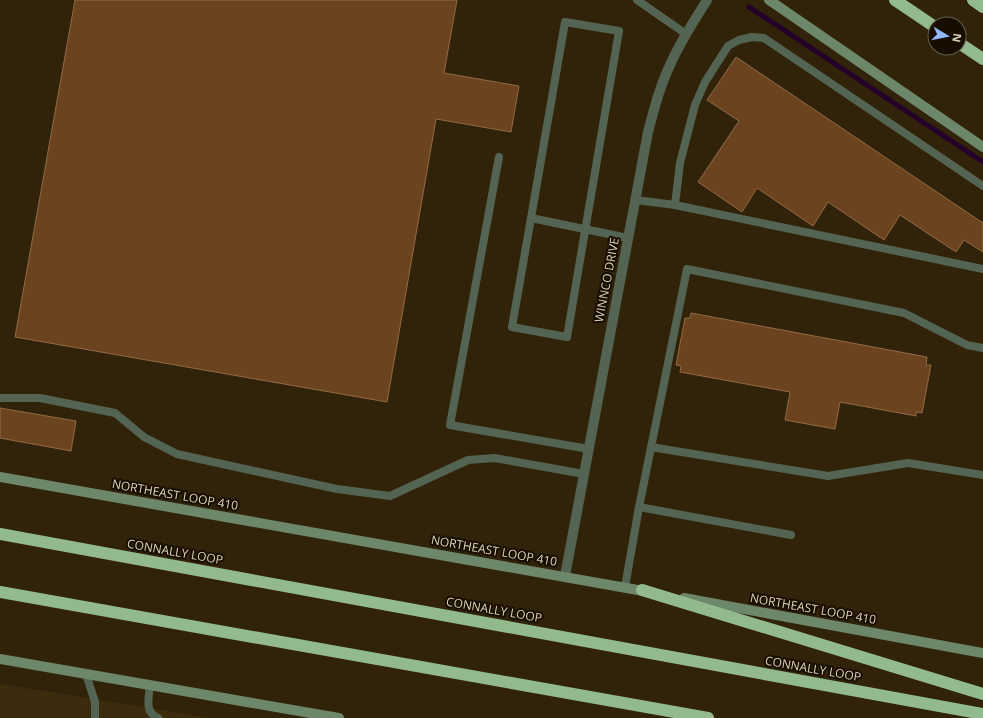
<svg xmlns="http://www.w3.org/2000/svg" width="983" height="718" viewBox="0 0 983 718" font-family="'Open Sans',sans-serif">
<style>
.built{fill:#3c2c0e}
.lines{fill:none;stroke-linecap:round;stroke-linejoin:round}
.stream{stroke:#240229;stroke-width:5}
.building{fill:#6b441f;stroke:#936a44}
.lane{stroke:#546452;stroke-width:8}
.street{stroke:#546452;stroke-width:10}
.secondary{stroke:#6d876b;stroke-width:10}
.highway{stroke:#92ba8e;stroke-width:12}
.labels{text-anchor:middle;stroke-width:4;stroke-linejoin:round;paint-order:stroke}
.street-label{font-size:12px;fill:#e0d2b9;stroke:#170d00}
</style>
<rect width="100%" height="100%" fill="#302309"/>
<path class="built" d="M 0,684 L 212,718 L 0,718 Z"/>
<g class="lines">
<path class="stream" d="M 749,7 L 983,162"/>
</g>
<path class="building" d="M 75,0 L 457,0 L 444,73 L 519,86 L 511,132 L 436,119 L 387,402 L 15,337 Z
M 736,57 L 983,223 L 983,252 L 964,240 L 956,252 L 900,215 L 884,240 L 828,202 L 813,226 L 757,188 L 742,212 L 698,182 L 739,121 L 707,100 Z
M 691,313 L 927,357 L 926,365 L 931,365 L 922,413 L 916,412 L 916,416 L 840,402 L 835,429 L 785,420 L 790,392 L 680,372 L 681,366 L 676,365 L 685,318 L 690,318 Z
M 0,408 L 76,421 L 71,451 L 0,438 Z"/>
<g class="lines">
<path class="lane" d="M 637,0 L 686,34
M 499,157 L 450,425 L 589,449
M 636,200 L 675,205 L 983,269
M 675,205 L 680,163 L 695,105 L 705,82 L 728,46 L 739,40 L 752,37 L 764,38 L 983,186
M 531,218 L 565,22 L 619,31 L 567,337 L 512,327 L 531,218 L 628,238
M 0,398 L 40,398 L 115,413 L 144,437 L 177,454 L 337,489 L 390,496 L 468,460 L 495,458 L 584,474
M 651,447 L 828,476 L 908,463 L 983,475
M 639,507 L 687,269 L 904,313 L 967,345 L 983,348
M 625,587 L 639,507 L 791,535
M 86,674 L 95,702 L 95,718
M 150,685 C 149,697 144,712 158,718"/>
<path class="street" d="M 565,576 L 648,132 C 654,109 660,86 670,65 C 680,42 694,21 707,0"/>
<path class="secondary" d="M 769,0 L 983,147
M 0,477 L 649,592
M 684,598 L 983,653
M 0,659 L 339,718"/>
<path class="highway" d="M 895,0 L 935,27
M 973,0 L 983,7
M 959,43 L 983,59
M 0,534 L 983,714
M 642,590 L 983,694
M 0,592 L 708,718"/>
</g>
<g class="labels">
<g class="street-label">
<text transform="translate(607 280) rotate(-79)" y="4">WINNCO DRIVE</text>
<text transform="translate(175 495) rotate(10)" y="4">NORTHEAST LOOP 410</text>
<text transform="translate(494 551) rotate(10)" y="4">NORTHEAST LOOP 410</text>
<text transform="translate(175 552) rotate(10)" y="4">CONNALLY LOOP</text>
<text transform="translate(813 609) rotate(10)" y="4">NORTHEAST LOOP 410</text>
<text transform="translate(494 610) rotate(10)" y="4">CONNALLY LOOP</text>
<text transform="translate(813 669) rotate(10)" y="4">CONNALLY LOOP</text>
</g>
</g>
<g transform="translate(947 36) rotate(100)"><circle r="19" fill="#170d00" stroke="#675c4a"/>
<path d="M0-3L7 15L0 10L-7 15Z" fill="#92b7fd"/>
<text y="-6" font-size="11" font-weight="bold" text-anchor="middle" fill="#e0d2b9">N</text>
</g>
</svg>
